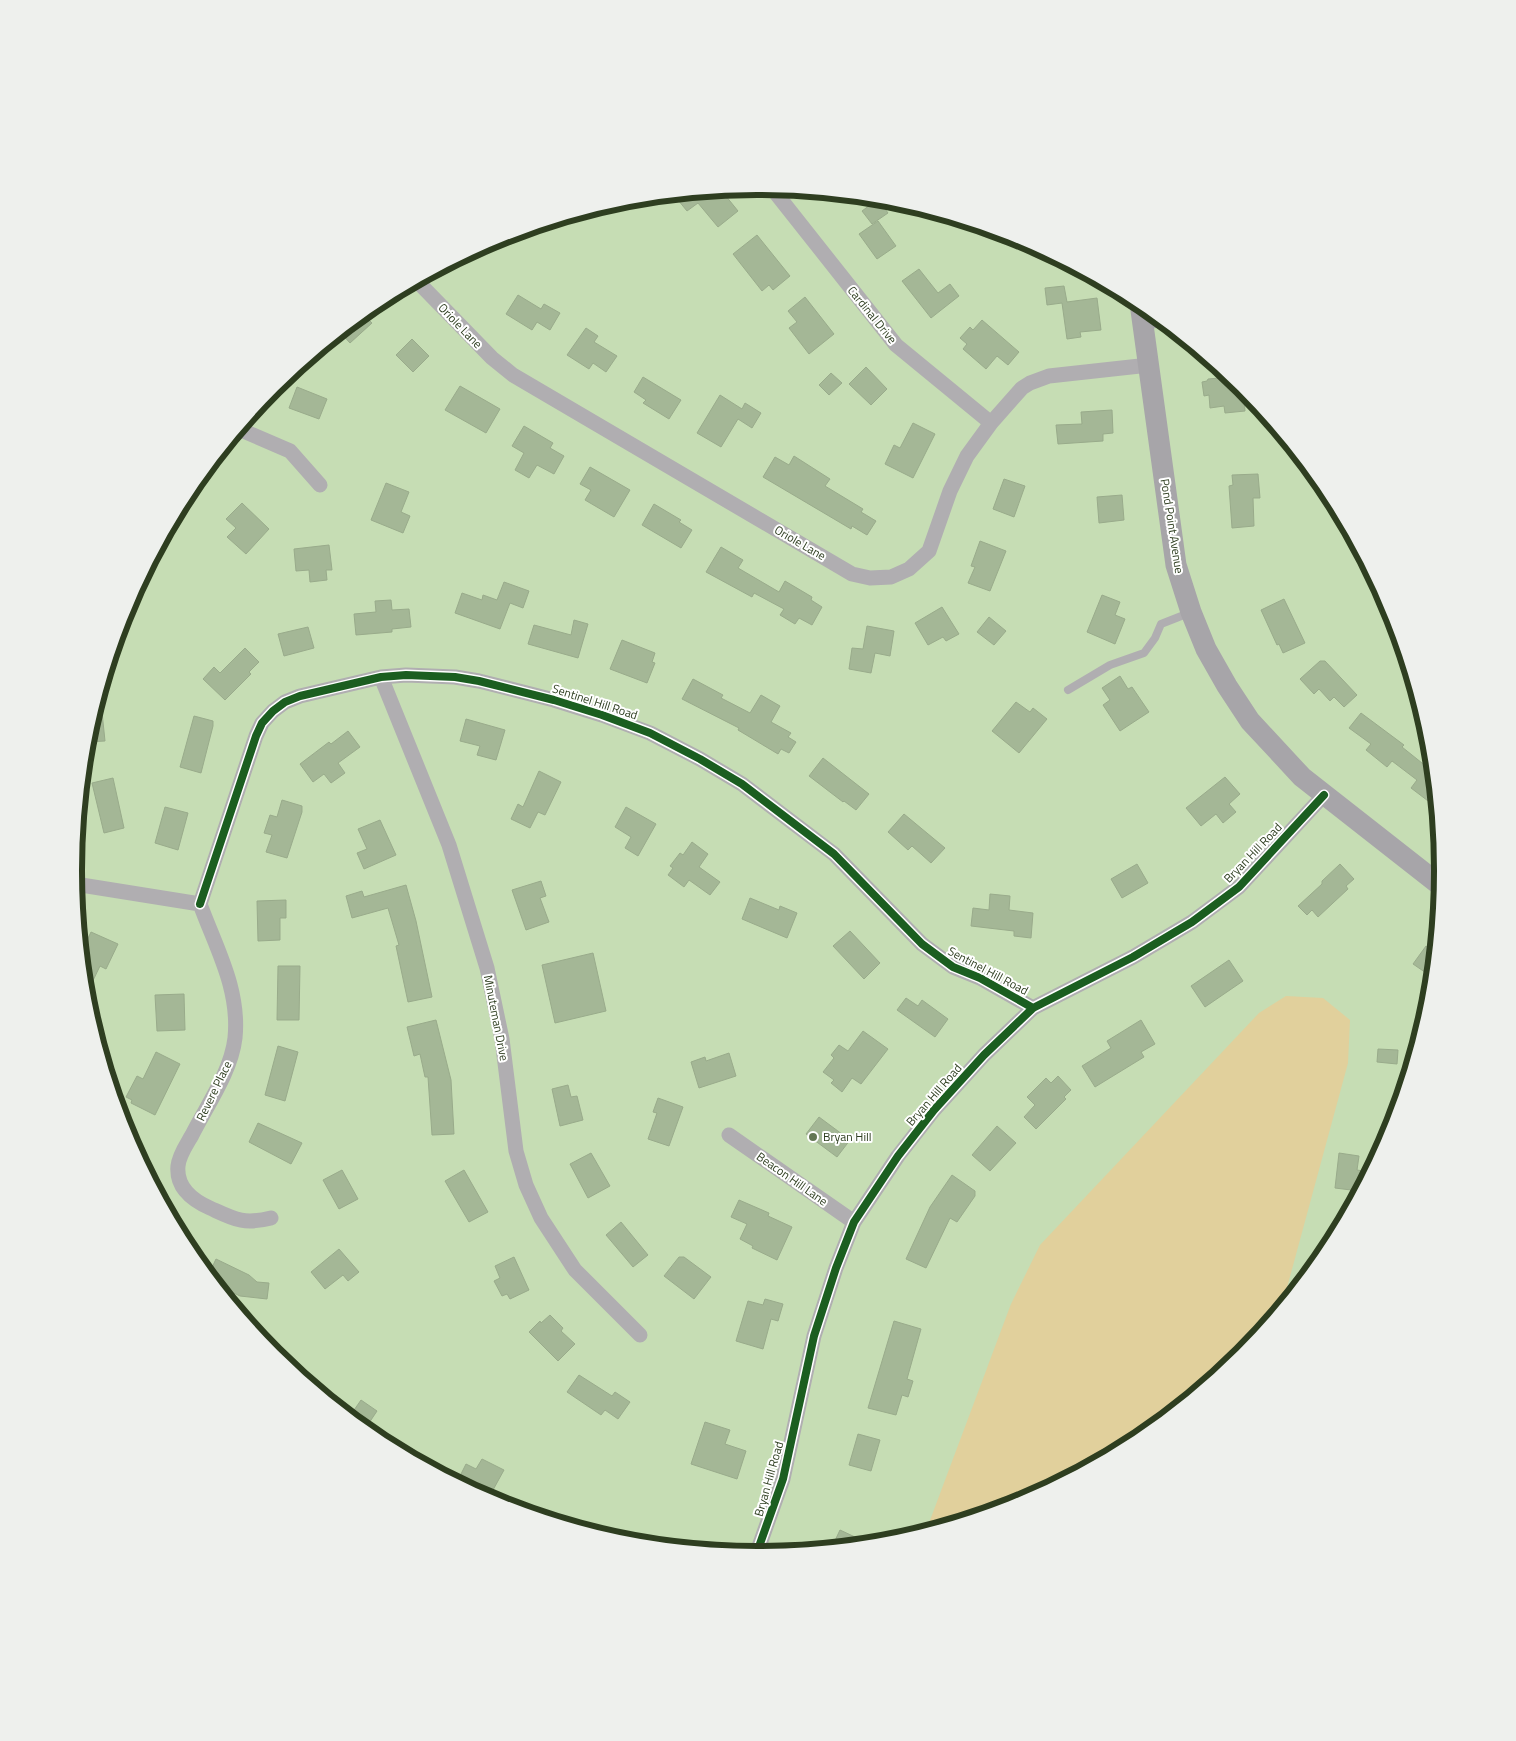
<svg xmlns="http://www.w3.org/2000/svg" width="1516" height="1741" viewBox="0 0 1516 1741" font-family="'Titillium Web',sans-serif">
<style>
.green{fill:#e1d09c}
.building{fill:#a4b796;stroke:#99ab8b}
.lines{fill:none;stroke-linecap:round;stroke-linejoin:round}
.lane{stroke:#b0aeb1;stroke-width:8}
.street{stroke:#b0aeb1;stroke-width:15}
.secondary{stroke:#a7a5a9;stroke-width:21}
.cycleway-casing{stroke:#fff;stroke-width:11}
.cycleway{stroke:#1b5e20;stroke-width:8}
.poi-dot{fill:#637654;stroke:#fff;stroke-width:2}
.labels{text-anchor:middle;stroke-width:4;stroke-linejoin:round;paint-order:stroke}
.street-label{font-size:12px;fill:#2e3e20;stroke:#fff}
.poi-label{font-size:12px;fill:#2e3e20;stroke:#fff;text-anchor:start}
.rim{fill:none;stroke:#2e3e20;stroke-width:6}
</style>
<rect width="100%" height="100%" fill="#c6ddb4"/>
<path class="green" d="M 1286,996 L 1323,998 L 1350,1020 L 1348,1063 L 1282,1306 L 1242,1355 L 1138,1440 L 1020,1503 L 926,1531 L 1011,1304 L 1040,1245 L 1259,1013 Z"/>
<path class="building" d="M 721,190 L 738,211 L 718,227 L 698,203 L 687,211 L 678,200 L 686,193 Z
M 878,199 L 888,213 L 872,224 L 862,211 Z
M 878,221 L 896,246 L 877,259 L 859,234 Z
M 757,235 L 790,276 L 773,290 L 769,285 L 762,291 L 733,254 Z
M 919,269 L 938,293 L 950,284 L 959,296 L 931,318 L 902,281 Z
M 1064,286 L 1067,302 L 1097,298 L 1101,330 L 1080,332 L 1081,337 L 1067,339 L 1062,303 L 1047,305 L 1045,288 Z
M 518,295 L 541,309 L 544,304 L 560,313 L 550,330 L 537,322 L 532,330 L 506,314 Z
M 805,297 L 834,334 L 809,354 L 789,328 L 797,322 L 788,311 Z
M 363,314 L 372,323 L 350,343 L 340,332 Z
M 982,320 L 1019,352 L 1008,365 L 997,356 L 986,369 L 963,349 L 967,344 L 960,338 L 970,327 L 973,330 Z
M 586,328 L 598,336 L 594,342 L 617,356 L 606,372 L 593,363 L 589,369 L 567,355 Z
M 412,339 L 429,356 L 413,372 L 396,355 Z
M 866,367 L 887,389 L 871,405 L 849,384 Z
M 831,373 L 842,383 L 829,395 L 819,385 Z
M 643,377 L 681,400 L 669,419 L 643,403 L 646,400 L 634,392 Z
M 1230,377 L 1239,384 L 1240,397 L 1244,396 L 1245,411 L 1225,413 L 1224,406 L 1210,408 L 1209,395 L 1204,396 L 1202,382 L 1207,381 L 1208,379 Z
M 460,386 L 500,409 L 486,433 L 445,410 Z
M 297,387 L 327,399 L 319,419 L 289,408 Z
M 720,395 L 742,409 L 745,403 L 761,413 L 752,428 L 738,419 L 721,447 L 697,433 Z
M 1112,410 L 1113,433 L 1103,434 L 1103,441 L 1058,444 L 1056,425 L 1082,424 L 1081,412 Z
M 913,423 L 935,434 L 913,478 L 885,464 L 894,445 L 900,448 Z
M 524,426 L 553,443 L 550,448 L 564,456 L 554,474 L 537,465 L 529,478 L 515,470 L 524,453 L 512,446 Z
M 794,456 L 830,479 L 825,486 L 863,509 L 861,512 L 876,521 L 867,535 L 852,526 L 851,529 L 763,477 L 775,457 L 789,465 Z
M 590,467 L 630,490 L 614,517 L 585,500 L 591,490 L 580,484 Z
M 1258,474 L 1260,498 L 1253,498 L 1254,526 L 1232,528 L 1229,486 L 1233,485 L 1232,475 Z
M 1004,479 L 1025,486 L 1014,517 L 993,509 Z
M 386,483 L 409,492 L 401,512 L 410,516 L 403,533 L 371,520 Z
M 1122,495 L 1124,520 L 1099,523 L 1097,497 Z
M 242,503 L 269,529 L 246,554 L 227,537 L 236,528 L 226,519 Z
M 654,504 L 681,520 L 679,522 L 692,530 L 681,548 L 642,525 Z
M 980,541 L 1006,551 L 990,591 L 968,583 L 975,567 L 971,566 Z
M 329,545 L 332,570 L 326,570 L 327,580 L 310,582 L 309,570 L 296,571 L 294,549 Z
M 721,547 L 743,560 L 738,568 L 779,592 L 785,581 L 812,597 L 811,600 L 822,607 L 812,625 L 799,618 L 795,624 L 780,615 L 784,609 L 754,593 L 752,597 L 706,572 Z
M 504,582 L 529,591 L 523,608 L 510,603 L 500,629 L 455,613 L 462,593 L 482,600 L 483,595 L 497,600 Z
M 1102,595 L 1120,602 L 1115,615 L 1125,619 L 1115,644 L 1087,632 Z
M 1284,599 L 1305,643 L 1283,653 L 1279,644 L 1277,645 L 1261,610 Z
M 391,600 L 392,610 L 409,609 L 411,627 L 392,629 L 392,632 L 356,635 L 354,614 L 376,612 L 375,601 Z
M 942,607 L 959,634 L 946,641 L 943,637 L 928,645 L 915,623 Z
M 989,617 L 1006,631 L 994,645 L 977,632 Z
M 574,620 L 588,624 L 578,658 L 528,644 L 534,625 L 571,635 Z
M 867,626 L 894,631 L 890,656 L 875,653 L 871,673 L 849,669 L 852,648 L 863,649 Z
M 308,627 L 314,648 L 284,656 L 278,634 Z
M 622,640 L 655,653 L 652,662 L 655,663 L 647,683 L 610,669 Z
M 245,648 L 259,662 L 249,672 L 251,674 L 225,700 L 203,679 L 214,667 L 220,673 Z
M 1320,661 L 1325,661 L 1357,695 L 1344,707 L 1334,697 L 1330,701 L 1319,689 L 1314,694 L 1300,679 Z
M 1120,676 L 1128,689 L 1132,687 L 1149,712 L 1120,731 L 1103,705 L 1110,700 L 1102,688 Z
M 693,679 L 723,695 L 721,698 L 750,713 L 761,695 L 780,706 L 771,722 L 791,733 L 788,737 L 796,742 L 789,753 L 781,749 L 778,754 L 738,730 L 739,728 L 682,699 Z
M 100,693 L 105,741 L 86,742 L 87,737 Z
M 1016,702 L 1030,712 L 1033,708 L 1047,719 L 1019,753 L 992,731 Z
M 1361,713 L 1404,745 L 1402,747 L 1432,771 L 1436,807 L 1411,788 L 1417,780 L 1392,761 L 1387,767 L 1366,750 L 1371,744 L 1349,728 Z
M 194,716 L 213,721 L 213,726 L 201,773 L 180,767 Z
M 466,719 L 505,730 L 496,760 L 477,755 L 480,746 L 460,741 Z
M 348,731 L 360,747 L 338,763 L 345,773 L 331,783 L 324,774 L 313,782 L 300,764 L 329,742 L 331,744 Z
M 823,758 L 869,794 L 856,810 L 844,801 L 843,802 L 809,776 Z
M 539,771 L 561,782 L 545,815 L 538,812 L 530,828 L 511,819 L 518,804 L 523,807 Z
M 1225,777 L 1240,794 L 1229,804 L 1236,812 L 1223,823 L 1216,814 L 1201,826 L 1186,808 Z
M 113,778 L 124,828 L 104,833 L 92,783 Z
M 282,800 L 302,806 L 302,812 L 287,858 L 266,852 L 272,835 L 264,833 L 270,815 L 277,817 Z
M 165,807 L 188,813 L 178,850 L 155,843 Z
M 626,807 L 656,824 L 638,856 L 625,848 L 631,837 L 615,827 Z
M 904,814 L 945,848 L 931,863 L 912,846 L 908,850 L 888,832 Z
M 380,820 L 396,855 L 364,869 L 357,853 L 367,849 L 358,829 Z
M 692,842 L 708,854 L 699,867 L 720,882 L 710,895 L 689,880 L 684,887 L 668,875 L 673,868 L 670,866 L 680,853 L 683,855 Z
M 1137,864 L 1148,883 L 1122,898 L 1111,879 Z
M 1340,864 L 1354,879 L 1346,886 L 1348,889 L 1318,917 L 1312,910 L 1307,915 L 1298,906 L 1322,884 L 1322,881 Z
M 541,881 L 546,896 L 540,898 L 549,922 L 526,930 L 512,890 Z
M 406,885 L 416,921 L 432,997 L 408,1002 L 396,946 L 399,945 L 388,908 L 352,918 L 346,896 L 362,891 L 364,897 Z
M 990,894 L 1010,896 L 1009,910 L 1033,913 L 1031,938 L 1014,936 L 1014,931 L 971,926 L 973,908 L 989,910 Z
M 750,898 L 779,910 L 780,906 L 797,913 L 787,938 L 742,919 Z
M 286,900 L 286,918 L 280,918 L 280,940 L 258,941 L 257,901 Z
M 850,931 L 880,963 L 864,979 L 833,946 Z
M 91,932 L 118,944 L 106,969 L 100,966 L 86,995 L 82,951 Z
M 1426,946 L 1434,952 L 1432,977 L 1413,964 Z
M 593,953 L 606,1011 L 555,1023 L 542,965 Z
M 1229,960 L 1243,981 L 1205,1007 L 1191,986 Z
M 278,966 L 300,966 L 299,1020 L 277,1020 Z
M 184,994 L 185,1030 L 157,1031 L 155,995 Z
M 906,998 L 918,1006 L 922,1000 L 948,1019 L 935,1037 L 897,1010 Z
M 436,1020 L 451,1080 L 454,1134 L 432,1135 L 428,1077 L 425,1077 L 420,1054 L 414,1056 L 407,1027 Z
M 1141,1020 L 1155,1044 L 1141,1052 L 1144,1057 L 1095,1087 L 1082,1066 L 1111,1048 L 1107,1041 Z
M 863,1031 L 888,1049 L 861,1084 L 852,1078 L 842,1092 L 831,1083 L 834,1080 L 823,1072 L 834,1058 L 831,1055 L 839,1045 L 848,1051 Z
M 278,1046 L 298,1052 L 285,1101 L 265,1095 Z
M 1378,1049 L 1398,1050 L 1397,1064 L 1377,1062 Z
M 156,1052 L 180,1064 L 155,1115 L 131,1103 L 132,1100 L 126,1097 L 137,1076 L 143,1079 Z
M 729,1053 L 736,1076 L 699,1088 L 691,1062 L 705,1057 L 706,1061 Z
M 1058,1076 L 1071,1090 L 1064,1097 L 1066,1099 L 1036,1129 L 1024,1117 L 1035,1105 L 1027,1097 L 1046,1078 L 1051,1083 Z
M 568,1085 L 571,1097 L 577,1096 L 583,1120 L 560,1126 L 552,1089 Z
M 658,1098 L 683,1107 L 669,1146 L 648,1139 L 657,1113 L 653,1112 Z
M 819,1117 L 850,1140 L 837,1157 L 806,1134 Z
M 258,1123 L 302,1143 L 291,1164 L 249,1142 Z
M 997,1126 L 1016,1143 L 990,1171 L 972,1155 Z
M 591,1153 L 610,1186 L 588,1198 L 570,1164 Z
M 1339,1153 L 1359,1156 L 1357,1170 L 1369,1172 L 1359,1191 L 1335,1188 Z
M 342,1170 L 358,1199 L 339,1209 L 323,1180 Z
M 464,1170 L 488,1212 L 469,1222 L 445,1181 Z
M 952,1175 L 975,1191 L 975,1196 L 957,1222 L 950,1218 L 926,1268 L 906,1259 L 930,1207 Z
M 739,1200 L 769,1213 L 768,1216 L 792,1227 L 777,1260 L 752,1248 L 753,1246 L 740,1239 L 747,1224 L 731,1217 Z
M 621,1222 L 648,1255 L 633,1267 L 606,1235 Z
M 339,1249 L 359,1272 L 348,1281 L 343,1275 L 325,1289 L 311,1272 Z
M 514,1257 L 529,1290 L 510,1299 L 507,1294 L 502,1296 L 494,1281 L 500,1278 L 495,1266 Z
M 679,1257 L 684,1257 L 711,1277 L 694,1299 L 664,1276 Z
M 216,1259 L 249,1275 L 257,1282 L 269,1283 L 267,1299 L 240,1296 L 217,1285 L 209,1274 Z
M 765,1299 L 783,1304 L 778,1321 L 771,1319 L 763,1349 L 736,1341 L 748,1301 L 763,1305 Z
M 550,1315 L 563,1328 L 561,1331 L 575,1344 L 558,1361 L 529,1332 L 540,1321 L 541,1323 Z
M 894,1321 L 921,1329 L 907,1379 L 913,1381 L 908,1397 L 902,1395 L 896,1415 L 868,1408 Z
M 579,1375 L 612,1396 L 615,1392 L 630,1402 L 618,1419 L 605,1410 L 601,1415 L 567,1392 Z
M 361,1400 L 377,1411 L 365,1429 L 350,1416 Z
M 705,1422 L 730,1430 L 725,1444 L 746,1451 L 737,1479 L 691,1464 Z
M 858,1434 L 880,1440 L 871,1471 L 849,1465 Z
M 482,1459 L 504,1470 L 488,1499 L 457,1482 L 466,1464 L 476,1469 Z
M 840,1530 L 870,1544 L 832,1547 Z"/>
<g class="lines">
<path class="lane" d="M 1068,690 L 1110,665 L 1144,653 L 1155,638 L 1161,624 L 1189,613"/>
<path class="street" d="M 771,187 L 896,345 L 991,423
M 417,281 L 492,358 L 513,375 L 852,574 L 870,578 L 891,577 L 909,569 L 929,551 L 950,491 L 967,456 L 991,423 L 1022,388 L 1030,383 L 1049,376 L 1149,365
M 1143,322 L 1160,320
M 239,429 L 290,451 L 320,485
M 381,677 L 449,845 L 487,968 L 502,1039 L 516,1151 L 526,1185 L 541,1218 L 575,1270 L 640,1335
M 75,884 L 200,904 C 216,948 240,989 235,1038 C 231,1072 207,1105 192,1135 C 187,1144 179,1155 178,1166 C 176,1187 192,1200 210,1208 C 234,1219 243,1225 271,1218
M 200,904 L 256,736 L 262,723 L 273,711 L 285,702 L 300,696 L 381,677 L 406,675 L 455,677 L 479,681 L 554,700 L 602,715 L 650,733 L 700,759 L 742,784 L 834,854 L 922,944 L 953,967 L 980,978 L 1033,1008
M 729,1135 L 854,1222
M 756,1555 L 783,1479 L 814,1336 L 836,1268 L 854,1222 L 898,1156 L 934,1110 L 984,1055 L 1033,1008 L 1133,957 L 1192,922 L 1239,887 L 1324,795"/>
<path class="secondary" d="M 1140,303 L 1176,565 L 1191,612 L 1206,649 L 1227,686 L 1250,721 L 1302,777 L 1441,886"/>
<g class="cycleway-casing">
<path id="cycleway" d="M 200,904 L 256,736 L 262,723 L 273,711 L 285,702 L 300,696 L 381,677 L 406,675 L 455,677 L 479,681 L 554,700 L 602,715 L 650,733 L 700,759 L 742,784 L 834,854 L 922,944 L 953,967 L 980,978 L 1033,1008
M 756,1555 L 783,1479 L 814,1336 L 836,1268 L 854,1222 L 898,1156 L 934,1110 L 984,1055 L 1033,1008 L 1133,957 L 1192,922 L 1239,887 L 1324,795"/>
</g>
<use href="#cycleway" class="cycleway"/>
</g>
<circle class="poi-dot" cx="813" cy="1137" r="5"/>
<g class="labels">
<g class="street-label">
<text transform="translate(872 315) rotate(51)" y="4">Cardinal Drive</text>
<text transform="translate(460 326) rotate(46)" y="4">Oriole Lane</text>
<text transform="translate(1172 526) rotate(81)" y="4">Pond Point Avenue</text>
<text transform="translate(800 543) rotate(30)" y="4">Oriole Lane</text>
<text transform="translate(595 702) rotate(18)" y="4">Sentinel Hill Road</text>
<text transform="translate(1253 853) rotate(-46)" y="4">Bryan Hill Road</text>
<text transform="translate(988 971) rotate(28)" y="4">Sentinel Hill Road</text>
<text transform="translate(496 1018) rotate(79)" y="4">Minuteman Drive</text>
<text transform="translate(214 1091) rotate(-64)" y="4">Revere Place</text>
<text transform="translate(934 1095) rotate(-49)" y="4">Bryan Hill Road</text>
<text transform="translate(792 1179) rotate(35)" y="4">Beacon Hill Lane</text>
<text transform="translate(769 1479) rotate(-74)" y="4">Bryan Hill Road</text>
</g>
<g class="poi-label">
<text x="823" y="1141">Bryan Hill</text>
</g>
</g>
<path d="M0 0H1516V1741H0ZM757 195H759A675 675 0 0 1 1434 870V871A675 675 0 0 1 759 1546H757A675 675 0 0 1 82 871V870A675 675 0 0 1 757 195Z" fill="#eef0ed" fill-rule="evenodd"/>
<path class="rim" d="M757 195H759A675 675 0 0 1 1434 870V871A675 675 0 0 1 759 1546H757A675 675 0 0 1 82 871V870A675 675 0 0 1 757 195Z"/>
</svg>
